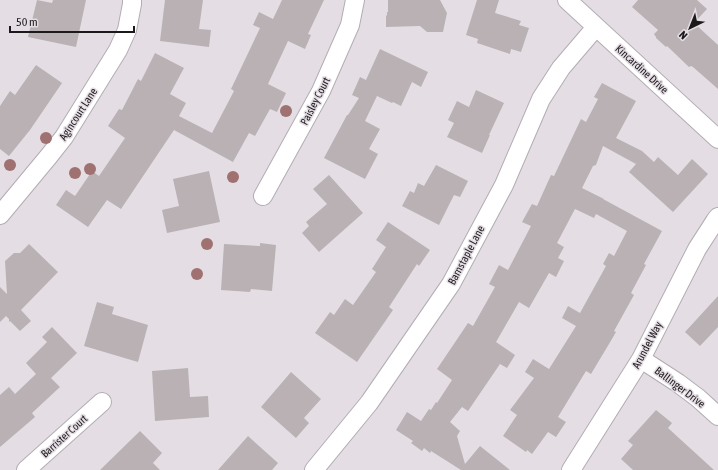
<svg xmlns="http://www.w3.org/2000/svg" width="718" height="470" viewBox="0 0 718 470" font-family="'Asap Condensed',sans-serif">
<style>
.building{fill:#b9b1b3}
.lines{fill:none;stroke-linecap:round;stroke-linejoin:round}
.minor-casing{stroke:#b3adb3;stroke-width:20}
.minor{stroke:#fff;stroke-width:18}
.tree{fill:#9f7271}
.labels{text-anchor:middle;stroke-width:3;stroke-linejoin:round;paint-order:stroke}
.street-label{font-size:11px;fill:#1c191b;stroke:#e4dee4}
</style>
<rect width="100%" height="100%" fill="#e4dee4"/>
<path class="building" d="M 37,0 L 52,3 L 53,0 L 86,0 L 76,47 L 28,37 Z
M 165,0 L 203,0 L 199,29 L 211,30 L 209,47 L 160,41 Z
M 282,0 L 324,0 L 308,34 L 311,35 L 305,49 L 288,41 L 268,84 L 286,93 L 277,112 L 270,109 L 255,136 L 249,133 L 233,162 L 174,130 L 121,209 L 107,200 L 88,227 L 56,205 L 66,190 L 75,196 L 92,171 L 99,176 L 125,138 L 108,126 L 119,109 L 122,110 L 138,79 L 141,81 L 155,53 L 184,68 L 170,94 L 186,103 L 179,116 L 212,133 L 234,91 L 231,89 L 260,28 L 253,25 L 259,12 L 273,19 Z
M 388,0 L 440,0 L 447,13 L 443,32 L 427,32 L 420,26 L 386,27 L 386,16 L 387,15 L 387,12 L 388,12 Z
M 477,0 L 499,0 L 495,13 L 521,21 L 519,25 L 529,28 L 521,52 L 511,49 L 510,54 L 477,43 L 478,39 L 466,35 Z
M 638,0 L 697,0 L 707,9 L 694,23 L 718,45 L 718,89 L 693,67 L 691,66 L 689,67 L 667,46 L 666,47 L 656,38 L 656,37 L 654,34 L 658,30 L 632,7 Z
M 380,49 L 428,72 L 421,87 L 412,82 L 401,106 L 393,102 L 392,103 L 377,96 L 365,121 L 380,129 L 369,149 L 378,154 L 365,179 L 324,158 L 347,115 L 348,115 L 359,98 L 352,95 L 360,77 L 366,80 Z
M 36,65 L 62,83 L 30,130 L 9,156 L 0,149 L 0,106 L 10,91 L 15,95 Z
M 602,83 L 636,101 L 616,138 L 642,151 L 654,162 L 658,157 L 678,175 L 692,159 L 708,174 L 673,212 L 629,172 L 636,164 L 603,146 L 596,165 L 593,166 L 582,188 L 604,199 L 603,199 L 662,231 L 644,264 L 646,265 L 631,293 L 634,295 L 614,331 L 616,332 L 609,344 L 591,374 L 586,371 L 558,417 L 566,422 L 556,437 L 548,432 L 532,454 L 527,450 L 526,452 L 503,436 L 517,415 L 510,410 L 534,378 L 525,372 L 533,359 L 549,369 L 576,326 L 562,318 L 568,306 L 580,313 L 606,266 L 603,264 L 609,253 L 614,256 L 627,231 L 596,214 L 594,218 L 575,209 L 557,243 L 564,247 L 558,258 L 564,261 L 556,277 L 549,273 L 529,308 L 519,302 L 496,342 L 515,355 L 507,368 L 500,364 L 468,411 L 462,407 L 450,422 L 460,431 L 457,436 L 465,464 L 480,446 L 510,470 L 461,470 L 431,451 L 430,453 L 424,448 L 422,451 L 411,443 L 413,441 L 396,430 L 407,412 L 421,421 L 429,409 L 431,410 L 436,402 L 437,403 L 452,380 L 437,369 L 468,323 L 473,326 L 495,287 L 489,284 L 499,265 L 508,270 L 531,226 L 522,222 L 532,204 L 537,206 L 551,175 L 554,176 L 581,119 L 586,122 L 598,99 L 594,97 Z
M 476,90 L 504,103 L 489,135 L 490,135 L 482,153 L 447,137 L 454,123 L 448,120 L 457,101 L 469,107 Z
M 436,165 L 468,181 L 460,197 L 454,195 L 439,225 L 402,206 L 410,191 L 414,193 L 418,183 L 424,186 Z
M 209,171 L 220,222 L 167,233 L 162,210 L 179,206 L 173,179 Z
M 329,175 L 363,213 L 319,252 L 302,233 L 309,226 L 306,222 L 327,204 L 313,189 Z
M 388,222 L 430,250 L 419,266 L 417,264 L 389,307 L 393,310 L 357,362 L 315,333 L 330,312 L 334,315 L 345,299 L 353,305 L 376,272 L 372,269 L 386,247 L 376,240 Z
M 260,243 L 276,245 L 272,291 L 251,289 L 250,292 L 221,290 L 224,244 L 260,246 Z
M 29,244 L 58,272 L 21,310 L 31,321 L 20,331 L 10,321 L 9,322 L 9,319 L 6,316 L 0,322 L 0,287 L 7,294 L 5,261 L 14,253 L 20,253 Z
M 718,296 L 718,327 L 700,346 L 685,332 Z
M 97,302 L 114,307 L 112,314 L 148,325 L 138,362 L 84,346 Z
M 52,327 L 77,353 L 51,378 L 60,387 L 32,413 L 35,417 L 0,447 L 0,395 L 9,387 L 15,394 L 36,374 L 26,363 L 47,342 L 42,337 Z
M 188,368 L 190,397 L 208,396 L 209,417 L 155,421 L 152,371 Z
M 291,372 L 321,399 L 304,418 L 309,423 L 296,438 L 261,407 Z
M 656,410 L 672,423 L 668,428 L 714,470 L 633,470 L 621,459 L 633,445 L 628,441 Z
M 140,431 L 162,453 L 153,463 L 160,470 L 100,470 Z
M 248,436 L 278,463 L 272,470 L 218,470 Z"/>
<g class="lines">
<g class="minor-casing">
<path id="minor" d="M 567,0 L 718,139
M 263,196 L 321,91 L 350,25 L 355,0
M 0,215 L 49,156 L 64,137 L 118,50 L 127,30 L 132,4 L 132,0
M 641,359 L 678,383 L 698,398 L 718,416
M 26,470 L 102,402
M 314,470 L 369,403 L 451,284 L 504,185 L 541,99 L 561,68 L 596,27
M 571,470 L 641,359 L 697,249 L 715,221 L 718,217"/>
</g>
<use href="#minor" class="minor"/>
</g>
<g class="tree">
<circle cx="286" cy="111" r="6"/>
<circle cx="46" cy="138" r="6"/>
<circle cx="10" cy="165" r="6"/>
<circle cx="90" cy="169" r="6"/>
<circle cx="75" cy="173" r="6"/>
<circle cx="233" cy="177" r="6"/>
<circle cx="207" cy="244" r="6"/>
<circle cx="197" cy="274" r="6"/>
</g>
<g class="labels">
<g class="street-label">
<text transform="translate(642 69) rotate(42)" y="4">Kincardine Drive</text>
<text transform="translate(315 101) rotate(-63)" y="4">Paisley Court</text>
<text transform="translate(78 114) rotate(-57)" y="4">Agincourt Lane</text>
<text transform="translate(466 255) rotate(-62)" y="4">Barnstaple Lane</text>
<text transform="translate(647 345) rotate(-62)" y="4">Arundel Way</text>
<text transform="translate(680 387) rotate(37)" y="4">Ballinger Drive</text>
<text transform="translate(64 436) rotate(-42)" y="4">Barrister Court</text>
</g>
</g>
<g transform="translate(690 28) rotate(223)" stroke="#e4dee4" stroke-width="3" paint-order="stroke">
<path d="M0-3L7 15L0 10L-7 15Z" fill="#1c191b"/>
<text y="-6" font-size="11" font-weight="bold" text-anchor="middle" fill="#1c191b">N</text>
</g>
<path d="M10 26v6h124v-6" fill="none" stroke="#1c191b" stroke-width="2"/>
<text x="16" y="26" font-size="12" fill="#1c191b" stroke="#e4dee4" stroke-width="3" paint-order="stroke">50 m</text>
</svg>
